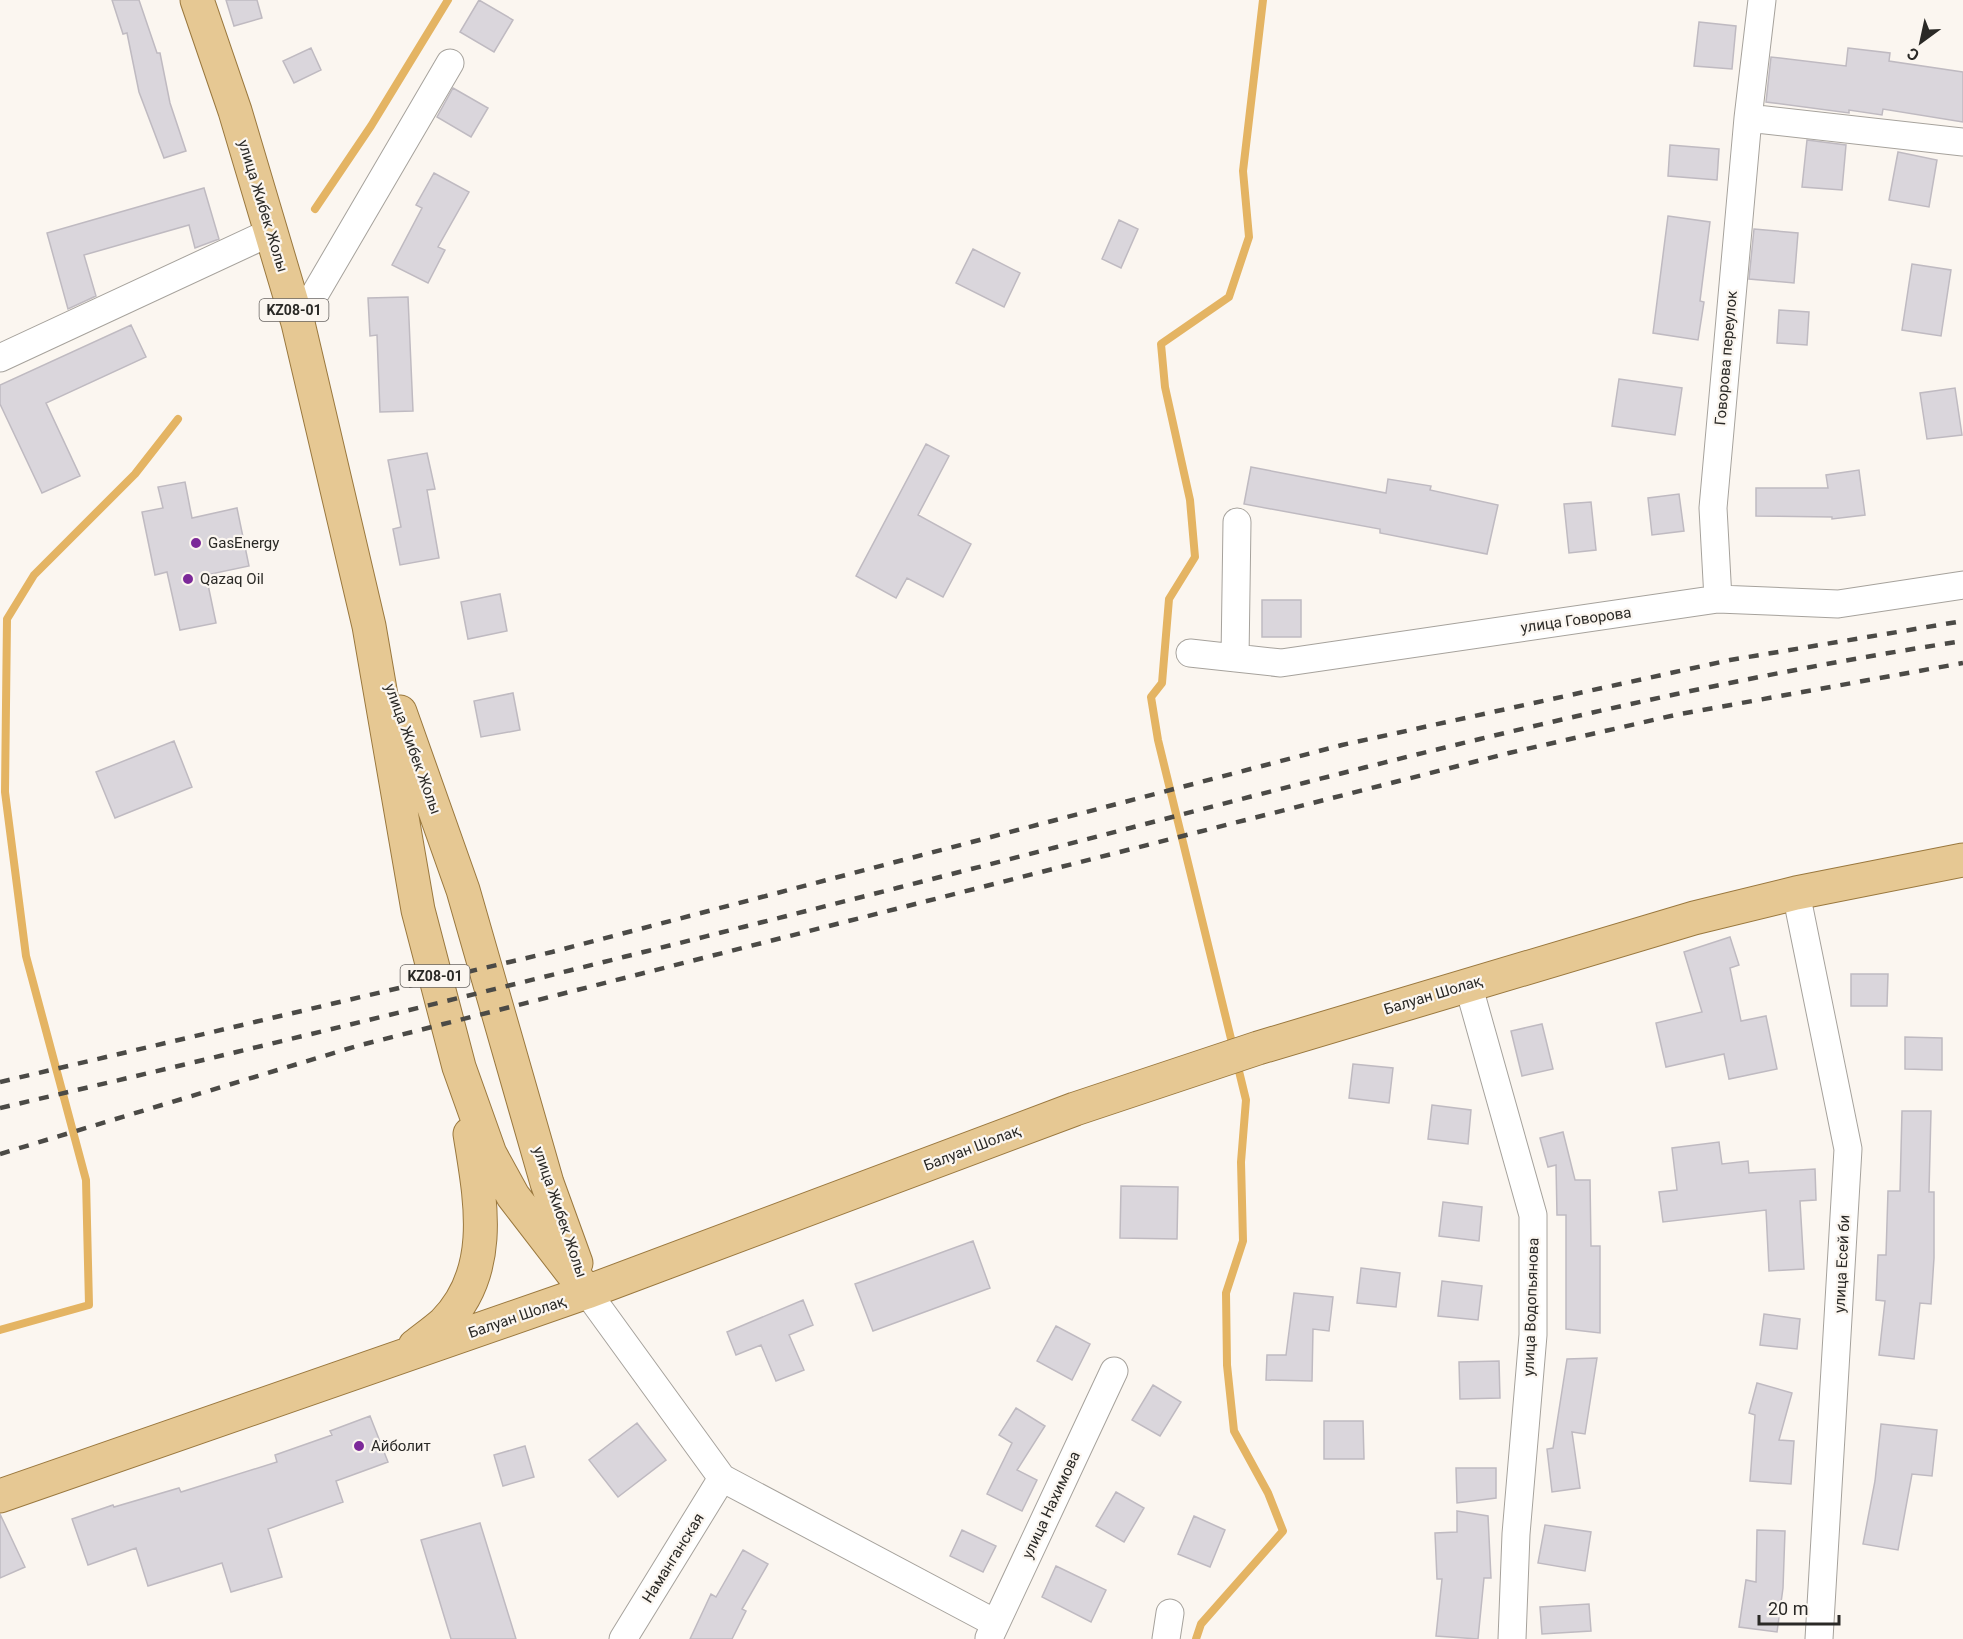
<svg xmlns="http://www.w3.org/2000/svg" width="1963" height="1639" viewBox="0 0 1963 1639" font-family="Roboto,sans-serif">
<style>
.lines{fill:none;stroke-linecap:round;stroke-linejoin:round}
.stream{stroke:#e4b463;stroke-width:8}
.building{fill:#dad6dc;stroke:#bfbac1;stroke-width:1.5}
.minor-casing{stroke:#a6a29c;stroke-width:29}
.major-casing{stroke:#9a783e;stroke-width:35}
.minor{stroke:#fff;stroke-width:27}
.major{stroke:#e6c893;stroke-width:33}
.rail{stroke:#4b4a46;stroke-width:4.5;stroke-dasharray:10 10;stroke-linecap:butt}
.poi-dot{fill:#7c2999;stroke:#fbf6f0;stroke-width:2}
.labels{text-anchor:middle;stroke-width:4.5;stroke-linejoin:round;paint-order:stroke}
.shield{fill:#fbf6f0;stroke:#696663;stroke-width:1.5}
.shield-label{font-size:14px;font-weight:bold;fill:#2a2926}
.street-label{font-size:15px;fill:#2a2926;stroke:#fbf6f0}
.poi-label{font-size:15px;fill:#2a2926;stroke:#fbf6f0;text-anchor:start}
</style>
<rect width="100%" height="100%" fill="#fbf6f0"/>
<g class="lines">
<path class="stream" d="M 315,209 L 371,126 L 448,0
M 1234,1051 L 1158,740 L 1151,697 L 1162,683 L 1169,599 L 1195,557 L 1190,500 L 1165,387 L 1161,344 L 1229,297 L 1249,237 L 1243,171 L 1263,0
M 0,1330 L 89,1305 L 86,1180 L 26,956 L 5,792 L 7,619 L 34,575 L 135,474 L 178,419
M 1196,1639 L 1201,1624 L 1283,1531 L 1268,1493 L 1234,1431 L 1227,1365 L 1226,1293 L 1243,1241 L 1241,1162 L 1246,1100 L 1237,1063"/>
</g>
<path class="building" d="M 112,0 L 139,0 L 157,53 L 160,53 L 170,103 L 186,151 L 164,158 L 139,92 L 127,33 L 123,34 Z
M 226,0 L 257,0 L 262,18 L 234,26 Z
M 479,0 L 513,20 L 494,52 L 460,32 Z
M 1699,22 L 1736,26 L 1732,69 L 1694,66 Z
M 311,48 L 321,70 L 294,83 L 283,61 Z
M 1848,48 L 1890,53 L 1889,61 L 1963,72 L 1963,122 L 1883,109 L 1882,115 L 1849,110 L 1849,113 L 1766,102 L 1771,57 L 1846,66 Z
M 453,88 L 488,108 L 471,137 L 437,117 Z
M 1807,140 L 1846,145 L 1842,190 L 1802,187 Z
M 1670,145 L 1719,149 L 1717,180 L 1668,176 Z
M 1898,152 L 1937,160 L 1929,207 L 1889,200 Z
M 434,173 L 469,192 L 438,247 L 445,250 L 428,283 L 392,265 L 422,208 L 416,205 Z
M 204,188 L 219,239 L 195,248 L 189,225 L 84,255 L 96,296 L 68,309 L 47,233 Z
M 1668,216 L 1710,222 L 1700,301 L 1704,302 L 1698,340 L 1653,333 Z
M 1119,220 L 1138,229 L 1121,268 L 1102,259 Z
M 1754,229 L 1798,233 L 1794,283 L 1749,279 Z
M 973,249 L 1020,273 L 1004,307 L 956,283 Z
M 1912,264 L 1951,270 L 1941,336 L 1902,330 Z
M 408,297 L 413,411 L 380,412 L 377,335 L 370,336 L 368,298 Z
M 1779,310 L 1809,312 L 1807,345 L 1777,343 Z
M 131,325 L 146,357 L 46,403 L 80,476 L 42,493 L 0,404 L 0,385 Z
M 1619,379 L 1682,388 L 1675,435 L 1612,426 Z
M 1955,388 L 1962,435 L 1927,439 L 1920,393 Z
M 926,444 L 949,456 L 918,515 L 971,544 L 943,597 L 907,578 L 896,598 L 856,576 Z
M 427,453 L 435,489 L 427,490 L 439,558 L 400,565 L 393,529 L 401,527 L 388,460 Z
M 1251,467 L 1386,493 L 1388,479 L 1431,486 L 1430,490 L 1498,505 L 1487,554 L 1380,533 L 1380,529 L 1244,504 Z
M 1859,470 L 1865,515 L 1832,519 L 1832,517 L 1756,516 L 1756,488 L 1828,488 L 1826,475 Z
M 185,482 L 192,518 L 237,508 L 249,566 L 206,575 L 216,623 L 180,630 L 167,572 L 155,575 L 142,512 L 163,508 L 158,487 Z
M 1679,494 L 1684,531 L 1652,535 L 1648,498 Z
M 1591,502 L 1596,550 L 1569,553 L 1564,504 Z
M 500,594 L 507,631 L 468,639 L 461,602 Z
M 1262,600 L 1301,600 L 1301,637 L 1262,637 Z
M 513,693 L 520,730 L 481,737 L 474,701 Z
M 174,741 L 192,787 L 115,818 L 96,772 Z
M 1730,937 L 1739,965 L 1730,968 L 1741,1021 L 1766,1016 L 1777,1069 L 1729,1079 L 1724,1054 L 1666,1067 L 1656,1023 L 1702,1012 L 1684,952 Z
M 1851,974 L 1888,974 L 1887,1006 L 1851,1006 Z
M 1542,1024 L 1553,1069 L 1522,1076 L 1511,1031 Z
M 1905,1037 L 1942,1038 L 1942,1070 L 1905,1069 Z
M 1353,1064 L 1393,1068 L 1389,1103 L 1349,1098 Z
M 1432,1105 L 1471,1110 L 1468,1144 L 1428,1139 Z
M 1902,1111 L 1931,1111 L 1929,1192 L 1934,1192 L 1934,1258 L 1931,1304 L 1920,1303 L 1914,1359 L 1879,1355 L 1885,1301 L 1876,1300 L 1878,1255 L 1886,1255 L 1888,1191 L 1900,1191 Z
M 1563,1132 L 1575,1180 L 1590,1180 L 1591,1246 L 1600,1246 L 1600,1333 L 1566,1329 L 1566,1215 L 1557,1215 L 1556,1165 L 1548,1167 L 1540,1138 Z
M 1719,1142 L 1722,1164 L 1748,1161 L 1749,1173 L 1815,1169 L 1816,1200 L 1800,1201 L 1804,1269 L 1769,1271 L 1766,1210 L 1663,1222 L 1659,1192 L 1677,1190 L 1672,1148 Z
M 1121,1186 L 1178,1187 L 1177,1239 L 1120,1238 Z
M 1443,1202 L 1482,1207 L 1479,1241 L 1439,1236 Z
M 973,1241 L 990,1288 L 873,1331 L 855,1284 Z
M 1361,1268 L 1400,1273 L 1396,1307 L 1357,1303 Z
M 1442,1281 L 1482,1286 L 1478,1320 L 1438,1316 Z
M 1294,1293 L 1333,1297 L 1329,1331 L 1313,1329 L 1312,1381 L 1266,1380 L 1267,1355 L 1286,1355 Z
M 803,1300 L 813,1325 L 789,1335 L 804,1370 L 776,1381 L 761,1345 L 736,1355 L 727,1332 Z
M 1764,1314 L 1800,1319 L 1797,1349 L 1760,1345 Z
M 1056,1326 L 1090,1344 L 1072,1380 L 1037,1361 Z
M 1597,1358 L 1585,1434 L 1572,1432 L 1580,1488 L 1552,1492 L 1547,1449 L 1553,1448 L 1567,1359 Z
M 1499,1361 L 1500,1398 L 1460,1399 L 1459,1362 Z
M 1757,1383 L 1792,1393 L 1779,1440 L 1794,1441 L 1791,1484 L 1750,1481 L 1755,1415 L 1749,1413 Z
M 1153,1385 L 1181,1402 L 1160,1436 L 1132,1420 Z
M 1016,1408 L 1045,1426 L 1017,1470 L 1037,1480 L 1022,1511 L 987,1494 L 1012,1443 L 999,1435 Z
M 370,1416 L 388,1462 L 336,1481 L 343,1502 L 268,1529 L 282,1577 L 231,1592 L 222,1563 L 148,1586 L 136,1548 L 88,1565 L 72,1519 L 113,1505 L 114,1507 L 179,1488 L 181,1492 L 277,1462 L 275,1455 L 332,1435 L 330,1431 Z
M 1324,1421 L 1363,1421 L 1364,1459 L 1324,1459 Z
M 637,1423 L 666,1460 L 618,1497 L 589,1460 Z
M 1881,1424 L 1937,1430 L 1932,1476 L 1912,1474 L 1898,1550 L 1863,1544 L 1875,1481 Z
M 525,1446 L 534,1477 L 503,1486 L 494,1455 Z
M 1456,1468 L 1496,1468 L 1496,1498 L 1457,1503 Z
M 1116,1492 L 1144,1508 L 1124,1542 L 1096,1526 Z
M 1457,1511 L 1488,1516 L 1491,1578 L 1484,1578 L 1478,1639 L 1436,1636 L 1442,1579 L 1437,1579 L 1435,1533 L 1457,1532 Z
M 0,1514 L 25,1567 L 0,1578 Z
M 1194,1516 L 1225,1530 L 1210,1567 L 1178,1554 Z
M 480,1523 L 516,1639 L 451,1639 L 421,1540 Z
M 1545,1525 L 1591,1532 L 1585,1571 L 1538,1563 Z
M 962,1530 L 996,1546 L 983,1572 L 950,1556 Z
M 1757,1530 L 1785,1531 L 1783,1588 L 1777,1632 L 1739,1627 L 1746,1580 L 1756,1582 Z
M 743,1550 L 768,1564 L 742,1609 L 746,1611 L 732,1639 L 690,1639 L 711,1594 L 716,1597 Z
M 1056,1566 L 1106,1590 L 1091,1622 L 1042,1597 Z
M 1589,1604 L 1591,1631 L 1542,1634 L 1540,1607 Z"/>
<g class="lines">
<g class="minor-casing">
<path id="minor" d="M 1748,118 L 1963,142
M 298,323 L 450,63
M 0,358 L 271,232
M 1718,599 L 1713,508 L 1748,118 L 1762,0
M 1190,653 L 1281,663 L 1718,599 L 1838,604 L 1963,585
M 1235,658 L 1237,522
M 1796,893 L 1848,1149 L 1819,1639
M 1468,984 L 1533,1215 L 1533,1335 L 1516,1534 L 1512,1639
M 587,1292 L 722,1478 L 995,1623
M 989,1638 L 1114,1371
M 623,1639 L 722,1478
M 1166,1639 L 1170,1613"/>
</g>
<g class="major-casing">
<path id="major" d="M 197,0 L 235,111 L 298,323 L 369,626 L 418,910 L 459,1067 L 490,1154 L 513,1196 L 587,1292
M 400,712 L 463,890 L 547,1183 L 576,1263
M 415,1346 C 425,1338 435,1331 444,1323 C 496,1271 480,1197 470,1134
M 0,1496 L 587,1292 L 1075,1109 L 1258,1048 L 1694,918 L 1796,893 L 1963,860"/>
</g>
<use href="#minor" class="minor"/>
<use href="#major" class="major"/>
<path class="rail" d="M 0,1082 L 552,952 L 1342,745 L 1730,660 L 1963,621
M 0,1108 C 352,1026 703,938 1053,848 C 1354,770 1655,688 1963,641
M 0,1154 L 357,1046 L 1509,753 L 1675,715 L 1963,663"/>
</g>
<g class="poi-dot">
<circle cx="196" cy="543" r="6"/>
<circle cx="188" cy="579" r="6"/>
<circle cx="359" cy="1446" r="6"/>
</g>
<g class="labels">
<g class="shield">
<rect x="259.5" y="299" width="69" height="22" rx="4.5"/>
<rect x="400.5" y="965" width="69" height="22" rx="4.5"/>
</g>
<g class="shield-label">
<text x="294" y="315">KZ08-01</text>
<text x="435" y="981">KZ08-01</text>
</g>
<g class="street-label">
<text transform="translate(263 206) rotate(73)" y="5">улица Жибек Жолы</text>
<text transform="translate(1726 358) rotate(-85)" y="5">Говорова переулок</text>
<text transform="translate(1576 620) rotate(-8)" y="5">улица Говорова</text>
<text transform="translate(413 749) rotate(70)" y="5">улица Жибек Жолы</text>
<text transform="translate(1433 995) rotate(-17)" y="5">Балуан Шолақ</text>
<text transform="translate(972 1148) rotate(-21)" y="5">Балуан Шолақ</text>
<text transform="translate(560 1212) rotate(71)" y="5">улица Жибек Жолы</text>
<text transform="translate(1842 1264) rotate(-87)" y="5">улица Есей би</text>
<text transform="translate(1531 1307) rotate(-88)" y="5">улица Водопьянова</text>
<text transform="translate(517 1317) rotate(-19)" y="5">Балуан Шолақ</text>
<text transform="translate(1051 1505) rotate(-65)" y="5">улица Нахимова</text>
<text transform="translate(673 1558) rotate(-58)" y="5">Наманганская</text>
</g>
<g class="poi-label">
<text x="208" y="548">GasEnergy</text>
<text x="200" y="584">Qazaq Oil</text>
<text x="371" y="1451">Айболит</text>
</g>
</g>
<g transform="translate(1921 42) rotate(213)" stroke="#fbf6f0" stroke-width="4.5" paint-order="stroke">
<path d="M0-4.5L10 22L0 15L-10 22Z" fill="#2a2926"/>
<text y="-9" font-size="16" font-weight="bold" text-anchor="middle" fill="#2a2926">С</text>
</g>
<path d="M1759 1615v9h80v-9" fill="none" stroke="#2a2926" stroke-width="3"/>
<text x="1768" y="1615" font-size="18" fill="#2a2926" stroke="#fbf6f0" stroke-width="4.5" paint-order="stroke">20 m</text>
</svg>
